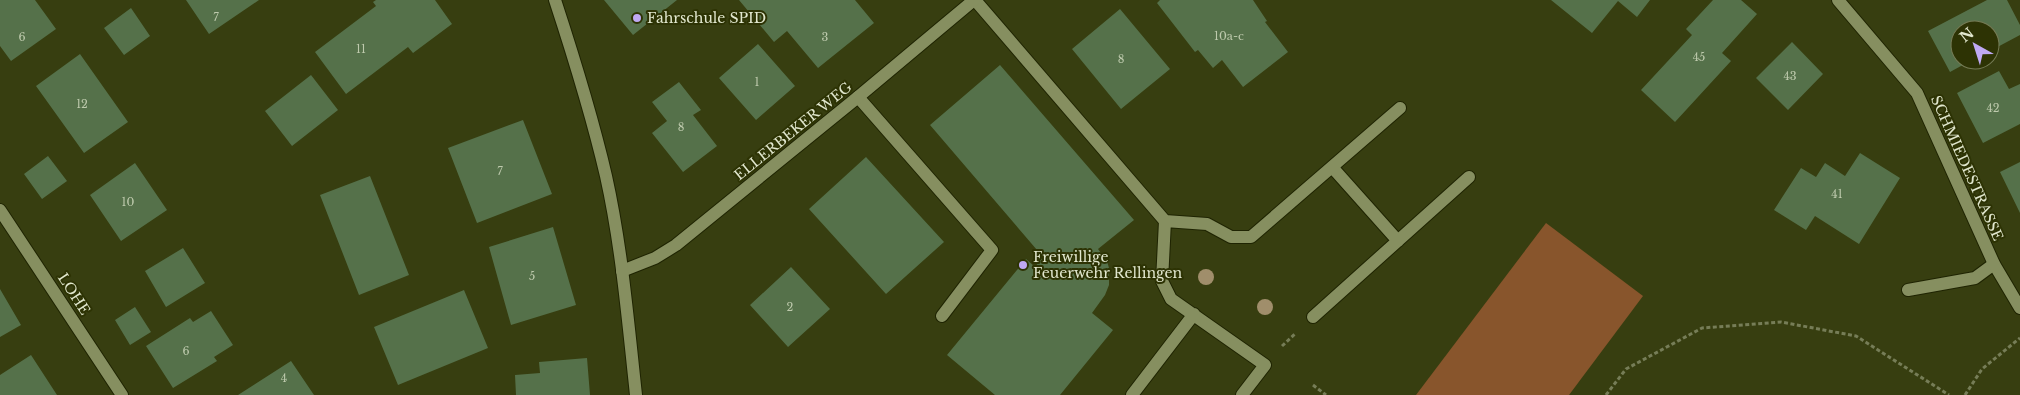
<svg xmlns="http://www.w3.org/2000/svg" width="2020" height="395" viewBox="0 0 2020 395" font-family="'Libre Baskerville',serif">
<style>
.green{fill:#88552c}
.building{fill:#55714a}
.lines{fill:none;stroke-linecap:round;stroke-linejoin:round}
.service-casing{stroke:#1f2402;stroke-width:14}
.minor-casing{stroke:#1f2402;stroke-width:14}
.tertiary-casing{stroke:#1f2402;stroke-width:14}
.secondary-casing{stroke:#1f2402;stroke-width:14}
.path{stroke:#767d57;stroke-width:3;stroke-dasharray:4 2.5;stroke-linecap:butt}
.service{stroke:#868f60;stroke-width:12}
.minor{stroke:#868f60;stroke-width:12}
.tertiary{stroke:#868f60;stroke-width:12}
.secondary{stroke:#868f60;stroke-width:12}
.tree{fill:#a08e6b}
.poi-dot{fill:#bfa9f4;stroke:#2d3304;stroke-width:2}
.labels{text-anchor:middle;stroke-width:4;stroke-linejoin:round;paint-order:stroke}
.number-label{font-size:11px;fill:#becaad}
.poi-label{font-size:14px;fill:#e1e7ce;stroke:#2d3304;text-anchor:start}
.street-label{font-size:14px;fill:#e1e7ce;stroke:#2d3304}
</style>
<rect width="100%" height="100%" fill="#373e10"/>
<path class="green" d="M 1546,223 L 1643,296 L 1569,395 L 1416,395 Z"/>
<path class="building" d="M 0,0 L 35,0 L 56,29 L 11,61 L 0,46 Z
M 186,0 L 259,0 L 209,34 Z
M 376,0 L 435,0 L 452,24 L 413,53 L 408,47 L 346,94 L 315,52 L 376,6 L 373,2 Z
M 604,0 L 677,0 L 633,35 Z
M 739,0 L 855,0 L 874,23 L 818,68 L 787,31 L 774,42 Z
M 1160,0 L 1253,0 L 1267,21 L 1265,22 L 1288,52 L 1243,87 L 1222,60 L 1213,68 L 1198,50 L 1195,52 L 1157,3 Z
M 1551,0 L 1650,0 L 1637,17 L 1618,1 L 1592,33 Z
M 1713,0 L 1741,0 L 1757,14 L 1722,53 L 1731,61 L 1675,122 L 1641,90 L 1692,35 L 1686,29 Z
M 1987,0 L 2007,0 L 2020,25 L 2020,35 L 1990,51 L 1990,30 L 1960,30 L 1960,60 L 1972,60 L 1950,72 L 1928,31 Z
M 131,8 L 150,36 L 124,55 L 104,28 Z
M 1120,9 L 1170,69 L 1121,109 L 1072,49 Z
M 1792,42 L 1823,74 L 1788,110 L 1756,78 Z
M 758,44 L 795,86 L 756,120 L 719,78 Z
M 80,54 L 128,122 L 84,153 L 36,86 Z
M 1000,65 L 1134,220 L 1098,249 L 1107,261 L 1109,268 L 1109,285 L 1105,295 L 1092,313 L 1113,330 L 1060,395 L 995,395 L 947,355 L 1026,259 L 1035,267 L 1043,257 L 930,125 Z
M 1999,71 L 2009,89 L 2020,84 L 2020,124 L 1983,143 L 1957,93 Z
M 311,75 L 338,110 L 292,146 L 265,111 Z
M 679,82 L 701,110 L 693,115 L 717,146 L 683,172 L 652,133 L 667,121 L 652,102 Z
M 523,120 L 552,194 L 477,223 L 448,148 Z
M 1860,153 L 1900,178 L 1859,244 L 1815,216 L 1806,230 L 1774,210 L 1801,168 L 1816,177 L 1825,163 L 1845,176 Z
M 48,156 L 67,181 L 42,199 L 24,174 Z
M 866,157 L 944,242 L 886,294 L 809,209 Z
M 2020,162 L 2020,213 L 2000,172 Z
M 135,163 L 167,210 L 121,241 L 90,195 Z
M 370,176 L 409,275 L 359,295 L 320,195 Z
M 553,227 L 576,305 L 511,325 L 489,247 Z
M 183,248 L 205,283 L 166,307 L 145,271 Z
M 791,267 L 830,309 L 788,347 L 750,305 Z
M 0,289 L 21,325 L 0,337 Z
M 464,290 L 488,348 L 398,385 L 374,327 Z
M 135,307 L 151,332 L 130,345 L 115,320 Z
M 211,311 L 233,345 L 214,357 L 217,361 L 173,388 L 146,346 L 190,318 L 193,322 Z
M 31,355 L 57,395 L 0,395 L 0,375 Z
M 587,358 L 590,395 L 516,395 L 515,375 L 540,373 L 539,362 Z
M 291,361 L 314,395 L 238,395 Z"/>
<g class="lines">
<g class="service-casing">
<path id="service" d="M 975,0 L 1165,221 L 1207,224 L 1231,237 L 1251,237 L 1400,108
M 858,97 L 992,250 L 942,316
M 1332,167 L 1398,241
M 1165,221 L 1162,281 L 1171,299 L 1265,365 L 1242,395
M 1908,290 L 1975,278 L 1994,264
M 1313,317 L 1469,177
M 1132,395 L 1194,314"/>
</g>
<g class="minor-casing">
<path id="minor" d="M 1838,0 L 1917,93 L 1994,264 L 2020,308
M 0,210 L 122,395"/>
</g>
<g class="tertiary-casing">
<path id="tertiary" d="M 622,271 L 655,258 L 676,245 L 858,97 L 974,0"/>
</g>
<g class="secondary-casing">
<path id="secondary" d="M 555,0 C 574,58 592,116 606,176 C 622,248 628,322 636,395"/>
</g>
<path class="path" d="M 1282,346 L 1296,333
M 1313,385 L 1326,395
M 1606,395 L 1626,369 L 1702,328 L 1781,322 L 1856,336 L 1949,395
M 1965,395 L 1982,369 L 2020,338"/>
<use href="#service" class="service"/>
<use href="#minor" class="minor"/>
<use href="#tertiary" class="tertiary"/>
<use href="#secondary" class="secondary"/>
</g>
<g class="tree">
<circle cx="1206" cy="277" r="8"/>
<circle cx="1265" cy="307" r="8"/>
</g>
<g class="poi-dot">
<circle cx="637" cy="18" r="5"/>
<circle cx="1023" cy="265" r="5"/>
</g>
<g class="labels">
<g class="number-label">
<text x="216" y="21">7</text>
<text x="1229" y="40">10a-c</text>
<text x="22" y="41">6</text>
<text x="825" y="41">3</text>
<text x="361" y="53">11</text>
<text x="1699" y="61">45</text>
<text x="1121" y="63">8</text>
<text x="1790" y="80">43</text>
<text x="757" y="86">1</text>
<text x="82" y="108">12</text>
<text x="1993" y="112">42</text>
<text x="681" y="131">8</text>
<text x="500" y="175">7</text>
<text x="1837" y="198">41</text>
<text x="128" y="206">10</text>
<text x="532" y="280">5</text>
<text x="790" y="311">2</text>
<text x="186" y="355">6</text>
<text x="284" y="382">4</text>
</g>
<g class="poi-label">
<text x="647" y="23">Fahrschule SPID</text>
<text x="1033" y="262">Freiwillige<tspan x="1033" dy="16">Feuerwehr Rellingen</tspan></text>
</g>
<g class="street-label">
<text transform="translate(793 131) rotate(-39)" y="5">ELLERBEKER WEG</text>
<text transform="translate(1967 168) rotate(66)" y="5">SCHMIEDESTRASSE</text>
<text transform="translate(74 294) rotate(57)" y="5">LOHE</text>
</g>
</g>
<g transform="translate(1975 45) rotate(321)"><circle r="24" fill="#2d3304" stroke="#757b55"/>
<path d="M0-4L9 19L0 12L-9 19Z" fill="#bfa9f4"/>
<text y="-8" font-size="14" font-weight="bold" text-anchor="middle" fill="#e1e7ce">N</text>
</g>
</svg>
